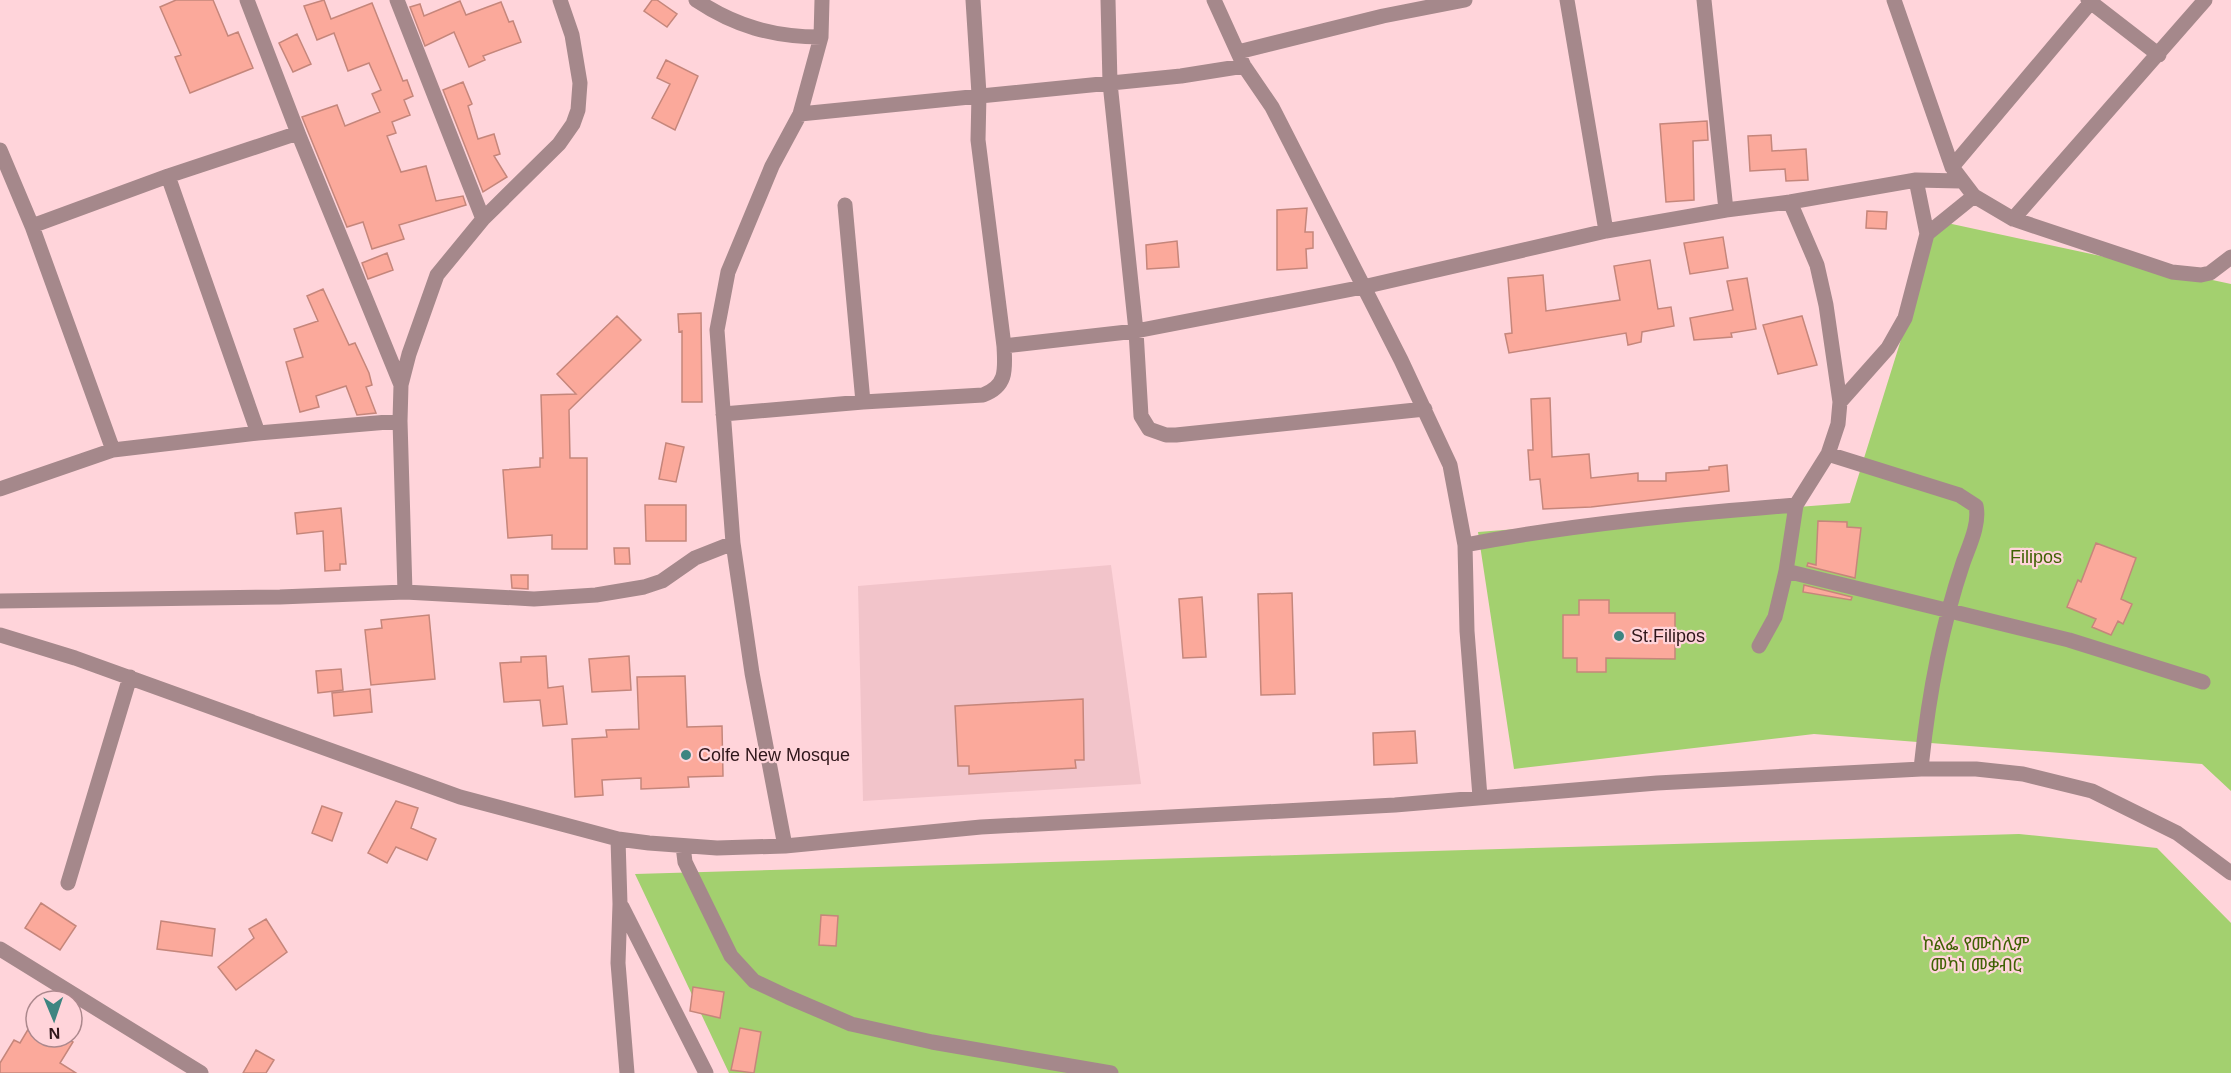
<svg xmlns="http://www.w3.org/2000/svg" width="2231" height="1073" viewBox="0 0 2231 1073" font-family="Arial,'Noto Sans Ethiopic',sans-serif">
<style>
.built{fill:#f2c4ca}
.green{fill:#a3d06f}
.building{fill:#fba99b;stroke:#c5867b;stroke-width:1.5}
.lines{fill:none;stroke-linecap:round;stroke-linejoin:round}
.minor{stroke:#a5888b;stroke-width:15}
.poi-dot{fill:#3e8581;stroke:#ffd4da;stroke-width:2}
.labels{text-anchor:middle;stroke-width:4.5;stroke-linejoin:round;paint-order:stroke}
.park-label{font-size:18px;fill:#3f6103;stroke:#ffd4da}
.poi-label{font-size:18px;fill:#2f161a;stroke:#ffd4da;text-anchor:start}
</style>
<rect width="100%" height="100%" fill="#ffd4da"/>
<path class="built" d="M 1111,565 L 1141,784 L 863,801 L 858,586 Z"/>
<path class="green" d="M 1938,221 L 2231,284 L 2231,791 L 2202,764 L 1814,734 L 1514,769 L 1478,532 L 1850,503 Z
M 2019,834 L 2157,848 L 2231,923 L 2231,1073 L 729,1073 L 635,874 Z"/>
<path class="building" d="M 176,0 L 213,0 L 228,36 L 238,32 L 253,68 L 190,93 L 175,57 L 181,55 L 160,7 Z
M 324,0 L 331,19 L 372,3 L 403,81 L 407,80 L 413,96 L 404,100 L 410,115 L 392,122 L 396,133 L 387,136 L 401,172 L 426,166 L 436,201 L 463,196 L 466,205 L 399,225 L 404,239 L 372,249 L 363,222 L 347,227 L 302,117 L 337,105 L 345,126 L 380,112 L 372,94 L 381,90 L 369,63 L 348,71 L 334,33 L 317,40 L 304,6 Z
M 652,0 L 657,0 L 677,14 L 667,27 L 644,11 Z
M 460,1 L 466,15 L 501,2 L 509,22 L 513,21 L 521,42 L 483,56 L 485,60 L 469,67 L 454,32 L 425,46 L 410,7 L 420,4 L 424,16 Z
M 297,34 L 311,64 L 293,72 L 279,43 Z
M 666,60 L 698,76 L 675,130 L 652,118 L 670,84 L 657,78 Z
M 463,82 L 472,104 L 468,106 L 478,139 L 494,134 L 500,154 L 494,156 L 507,177 L 483,192 L 443,90 Z
M 1707,121 L 1708,140 L 1693,141 L 1694,200 L 1666,202 L 1660,124 Z
M 1771,135 L 1772,151 L 1806,149 L 1808,180 L 1786,181 L 1785,169 L 1750,171 L 1748,136 Z
M 1307,208 L 1305,232 L 1313,232 L 1313,248 L 1306,249 L 1307,268 L 1277,270 L 1277,210 Z
M 1867,211 L 1887,212 L 1886,229 L 1866,228 Z
M 1723,237 L 1728,268 L 1690,274 L 1684,243 Z
M 1177,241 L 1179,267 L 1147,269 L 1146,245 Z
M 387,253 L 393,270 L 368,279 L 362,263 Z
M 1650,260 L 1658,309 L 1671,307 L 1674,326 L 1642,332 L 1641,342 L 1628,345 L 1626,333 L 1509,353 L 1505,334 L 1512,333 L 1508,278 L 1543,275 L 1546,311 L 1620,300 L 1614,266 Z
M 1747,278 L 1756,329 L 1731,333 L 1732,337 L 1694,340 L 1690,318 L 1733,310 L 1727,281 Z
M 323,289 L 349,345 L 355,343 L 369,373 L 372,385 L 366,387 L 376,413 L 357,415 L 346,386 L 316,396 L 319,407 L 300,412 L 286,362 L 303,357 L 294,329 L 318,321 L 307,296 Z
M 701,313 L 702,402 L 682,402 L 682,331 L 679,332 L 678,314 Z
M 617,316 L 641,340 L 569,410 L 570,458 L 587,458 L 587,549 L 552,549 L 552,535 L 508,538 L 503,470 L 540,467 L 540,458 L 543,458 L 541,395 L 576,394 L 557,374 Z
M 1802,316 L 1817,365 L 1778,374 L 1763,325 Z
M 1550,398 L 1552,457 L 1589,454 L 1591,478 L 1638,473 L 1638,481 L 1666,481 L 1666,473 L 1697,471 L 1709,470 L 1709,467 L 1727,465 L 1729,491 L 1591,507 L 1543,509 L 1540,479 L 1530,480 L 1528,450 L 1533,450 L 1531,399 Z
M 666,443 L 684,447 L 676,482 L 659,479 Z
M 645,505 L 686,505 L 686,541 L 646,541 Z
M 341,508 L 346,564 L 340,564 L 340,570 L 325,571 L 323,531 L 297,534 L 295,513 Z
M 1818,521 L 1847,522 L 1847,527 L 1861,528 L 1855,578 L 1807,566 L 1808,563 L 1816,565 Z
M 2096,543 L 2136,558 L 2121,599 L 2132,604 L 2123,624 L 2118,621 L 2111,635 L 2092,627 L 2096,619 L 2067,607 L 2078,580 L 2081,582 Z
M 614,548 L 629,548 L 630,564 L 615,564 Z
M 511,575 L 528,575 L 528,589 L 512,588 Z
M 1804,585 L 1852,597 L 1851,600 L 1803,592 Z
M 1292,593 L 1295,694 L 1261,695 L 1258,594 Z
M 1202,597 L 1206,657 L 1183,658 L 1179,599 Z
M 1579,600 L 1609,600 L 1609,613 L 1675,613 L 1675,659 L 1606,658 L 1606,672 L 1577,672 L 1577,658 L 1563,658 L 1563,615 L 1579,615 Z
M 429,615 L 435,679 L 371,685 L 365,630 L 382,628 L 381,620 Z
M 546,656 L 548,688 L 563,686 L 567,724 L 543,726 L 540,700 L 504,702 L 500,663 L 521,662 L 521,657 Z
M 629,656 L 631,690 L 592,692 L 589,659 Z
M 341,669 L 343,690 L 318,693 L 316,671 Z
M 685,676 L 687,727 L 722,726 L 723,776 L 688,777 L 689,787 L 641,789 L 641,778 L 602,780 L 603,795 L 575,797 L 572,739 L 607,737 L 606,730 L 639,729 L 637,677 Z
M 370,689 L 372,712 L 334,716 L 332,693 Z
M 1083,699 L 1084,760 L 1075,760 L 1076,768 L 969,774 L 969,766 L 958,766 L 955,706 Z
M 1415,731 L 1417,763 L 1374,765 L 1373,733 Z
M 396,801 L 418,808 L 411,828 L 436,839 L 427,860 L 396,847 L 387,863 L 368,853 Z
M 322,806 L 342,813 L 332,841 L 312,833 Z
M 41,903 L 76,926 L 60,950 L 25,928 Z
M 821,915 L 838,916 L 836,946 L 819,945 Z
M 266,919 L 287,952 L 236,990 L 218,967 L 254,938 L 249,929 Z
M 161,921 L 215,929 L 212,956 L 157,949 Z
M 693,987 L 724,992 L 720,1018 L 690,1011 Z
M 36,1016 L 36,1037 L 64,1037 L 73,1042 L 60,1063 L 76,1073 L 0,1073 L 0,1063 L 14,1040 L 20,1043 Z
M 740,1028 L 761,1032 L 754,1073 L 731,1070 Z
M 256,1050 L 274,1060 L 266,1073 L 243,1073 Z"/>
<g class="lines">
<path class="minor" d="M 397,0 L 483,219
M 696,0 C 735,26 773,37 821,37
M 1108,0 L 1110,83 L 1136,331 L 1141,416 L 1149,429 L 1166,435 L 1176,435 L 1425,409
M 1214,0 L 1244,66 L 1272,107 L 1401,360 L 1450,465 L 1465,545 L 1467,631 L 1480,797
M 1567,0 L 1606,231
M 1704,0 L 1726,210
M 1894,0 L 1952,167 L 1974,196 L 2013,219 L 2172,272 L 2201,275 L 2210,273 L 2231,257
M 2088,0 L 2159,55
M 1238,52 L 1383,16 L 1465,0
M 800,114 L 1181,76 L 1244,66
M 298,133 L 401,385
M 0,150 L 32,226 L 113,450
M 1952,167 L 2091,2
M 168,176 L 258,433
M 845,205 L 863,402
M 2013,219 L 2205,0
M 32,226 L 168,176 L 298,133 L 247,0
M 1927,234 L 1974,196
M 1004,346 L 1136,331 L 1363,287 L 1606,231 L 1726,210 L 1790,202 L 1916,180 L 1960,181
M 1840,402 L 1888,348 L 1905,318 L 1927,234 L 1916,180
M 723,414 L 863,402 L 983,395 C 1008,386 1005,368 1004,346 L 978,140 L 979,94 L 973,0
M 1828,454 L 1959,495 L 1976,506 C 1980,524 1969,546 1963,563 C 1940,631 1928,698 1921,769
M 0,489 L 113,450 L 258,433 L 400,421
M 1465,545 C 1574,524 1685,514 1796,505
M 1786,571 L 2069,640 L 2203,682
M 405,592 L 400,421 L 401,385 L 409,354 L 437,275 L 483,219 L 559,144 L 573,124 L 578,110 L 580,83 L 572,35 L 560,0
M 0,601 L 280,597 L 405,592 L 534,599 L 596,595 L 644,587 L 662,581 L 695,558 L 733,543
M 0,635 L 75,658 L 460,797 L 618,839 L 649,843 L 717,848 L 785,846 L 981,827 L 1395,805 L 1657,783 L 1921,769 L 1976,769 L 2023,774 L 2092,791 L 2177,833 L 2231,873
M 1759,646 L 1775,617 L 1786,571 L 1796,505 L 1828,454 L 1838,424 L 1840,402 L 1826,305 L 1817,265 L 1790,202
M 618,839 L 620,904 L 618,963 L 627,1073
M 683,846 L 685,862 L 731,956 L 754,981 L 788,997 L 851,1024 L 932,1042 L 1111,1073
M 785,846 L 752,673 L 733,543 L 717,330 L 728,272 L 772,166 L 800,114 L 821,37 L 822,0
M 68,883 L 130,677
M 622,907 L 706,1073
M 0,949 L 201,1073"/>
</g>
<g class="poi-dot">
<circle cx="1619" cy="636" r="6"/>
<circle cx="686" cy="755" r="6"/>
</g>
<g class="labels">
<g class="park-label">
<text x="2036" y="563">Filipos</text>
<text x="1976" y="950">ኮልፌ የሙስሊም<tspan x="1976" dy="21">መካነ መቃብር</tspan></text>
</g>
<g class="poi-label">
<text x="1631" y="642">St.Filipos</text>
<text x="698" y="761">Colfe New Mosque</text>
</g>
</g>
<g transform="translate(54 1019) rotate(178)"><circle r="28" fill="#ffd4da" stroke="#ac888d" stroke-width="1.5"/>
<path d="M0-4.5L10 22L0 15L-10 22Z" fill="#3e8581"/>
<text y="-9" font-size="16" font-weight="bold" text-anchor="middle" fill="#2f161a">N</text>
</g>
</svg>
